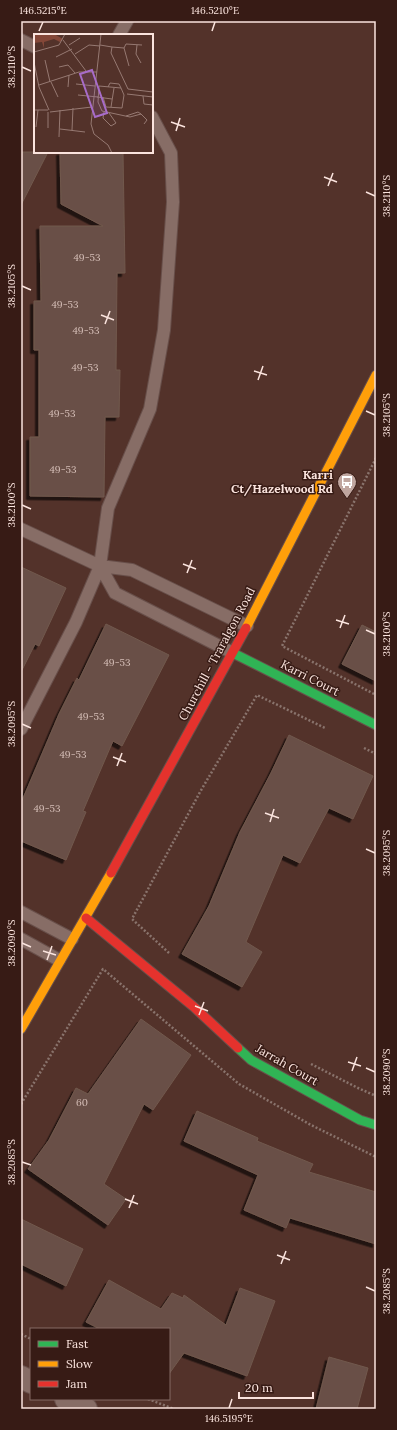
<svg xmlns="http://www.w3.org/2000/svg" width="397" height="1430" viewBox="0 0 397 1430" font-family="Lora,serif">
<style>
.building{fill:#695046;stroke:#71584d;filter:url(#shadow)}
.lines{fill:none;stroke-linecap:round;stroke-linejoin:round}
.lane-casing{stroke:#684f4a;stroke-width:14}
.street-casing{stroke:#684f4a;stroke-width:24}
.fast-casing{stroke:#684f4a;stroke-width:11}
.slow-casing{stroke:#684f4a;stroke-width:11}
.jam-casing{stroke:#684f4a;stroke-width:11}
.path{stroke:#89736c;stroke-width:2.5;stroke-dasharray:2 2;stroke-linecap:butt}
.lane{stroke:#876d66;stroke-width:12}
.street{stroke:#876d66;stroke-width:22}
.fast{stroke:#30b455;stroke-width:9}
.slow{stroke:#ff9f0a;stroke-width:9}
.jam{stroke:#e5322d;stroke-width:9}
.ticks{fill:none;stroke:#fbe4de;stroke-width:1.5}
.labels{text-anchor:middle;stroke-width:3;stroke-linejoin:round;paint-order:stroke}
.number-label{font-size:10px;fill:#d6bfb8}
.poi-label{font-size:12px;font-weight:bold;fill:#fbe4de;stroke:#371b15;text-anchor:end}
.street-label{font-size:12px;fill:#fbe4de;stroke:#371b15}
.inset-road{fill:none;stroke:#967972;stroke-width:1}
.view{fill:#a86cca;fill-opacity:0.15;stroke:#a86cca;stroke-width:2}
.inset-edge{fill:none;stroke:#fbe4de;stroke-width:2}
.neatline{fill:none;stroke:#fbe4de;stroke-width:1.5}
.ticks-label{font-size:10px;text-anchor:middle;fill:#fbe4de}
</style>
<defs>
<filter id="shadow"><feDropShadow dx="-3.5" dy="3.5" stdDeviation="0" flood-color="#0009"/></filter>
</defs>
<rect width="100%" height="100%" fill="#53322a"/>
<path class="building" d="M 21,152 L 48,152 L 21,205 Z
M 60,152 L 123,152 L 125,273 L 117,273 L 116,370 L 120,370 L 119,417 L 105,417 L 104,497 L 30,496 L 30,437 L 39,437 L 39,350 L 34,350 L 34,301 L 41,301 L 40,226 L 103,226 L 61,204 Z
M 21,567 L 66,588 L 39,646 L 35,644 L 21,672 Z
M 106,624 L 169,655 L 122,746 L 113,741 L 83,811 L 86,812 L 66,860 L 21,841 L 21,803 L 59,714 L 77,678 L 79,680 Z
M 362,625 L 376,632 L 376,681 L 342,664 Z
M 289,735 L 373,776 L 353,819 L 329,808 L 300,863 L 283,855 L 246,942 L 262,952 L 242,987 L 182,954 L 209,906 L 240,832 L 271,773 Z
M 141,1019 L 191,1055 L 153,1110 L 144,1104 L 104,1184 L 126,1199 L 108,1225 L 28,1169 L 49,1140 L 76,1088 L 88,1094 Z
M 197,1111 L 258,1138 L 257,1141 L 313,1164 L 309,1172 L 376,1192 L 376,1244 L 290,1218 L 286,1228 L 244,1210 L 258,1175 L 184,1141 Z
M 21,1219 L 83,1249 L 66,1286 L 21,1264 Z
M 109,1280 L 161,1309 L 172,1293 L 183,1298 L 184,1295 L 226,1325 L 240,1288 L 275,1301 L 247,1376 L 184,1353 L 169,1374 L 169,1329 L 100,1329 L 86,1322 Z
M 329,1357 L 368,1368 L 357,1409 L 316,1409 Z"/>
<g class="lines">
<g class="lane-casing">
<path id="lane" d="M 119,35 L 127,21
M 21,40 L 35,47
M 21,529 L 100,566 L 132,570 L 247,626
M 100,566 L 115,593 L 233,653
M 21,729 L 76,622 L 100,566 L 108,508 L 150,409 L 164,330 L 173,202 L 171,153 L 152,117
M 21,912 L 72,939
M 21,939 L 59,960"/>
</g>
<g class="street-casing">
<path id="street" d="M 21,1377 L 31,1382
M 66,1399 L 86,1409"/>
</g>
<g class="fast-casing">
<path id="fast" d="M 233,653 L 376,725
M 238,1048 L 251,1060 L 360,1120 L 376,1125"/>
</g>
<g class="slow-casing">
<path id="slow" d="M 246,628 L 376,375
M 21,1029 L 111,873"/>
</g>
<g class="jam-casing">
<path id="jam" d="M 111,873 L 246,628
M 86,918 L 194,1007 L 238,1048"/>
</g>
<path class="path" d="M 376,458 L 282,646 L 376,695
M 364,748 L 376,754
M 169,953 L 132,919 L 200,792 L 257,695 L 325,728
M 311,1064 L 358,1088 L 376,1096
M 21,1104 L 103,969 L 239,1084 L 311,1125 L 376,1157
M 21,1334 L 31,1339
M 148,1399 L 174,1409"/>
<use href="#lane" class="lane"/>
<use href="#street" class="street"/>
<use href="#fast" class="fast"/>
<use href="#slow" class="slow"/>
<use href="#jam" class="jam"/>
</g>
<path class="ticks" d="M 39,31 L 43,22M 212,31 L 215,22M 22,67 L 31,71M 171,122 L 185,127M 176,131 L 180,118M 324,177 L 337,182M 328,186 L 333,173M 366,192 L 375,196M 22,286 L 31,290M 101,315 L 114,320M 105,324 L 110,311M 254,371 L 267,375M 258,380 L 263,366M 366,411 L 375,415M 22,505 L 31,509M 183,564 L 196,569M 187,573 L 192,560M 336,620 L 349,624M 340,628 L 345,615M 366,630 L 375,634M 22,724 L 31,728M 113,757 L 126,762M 117,766 L 122,753M 265,813 L 279,818M 270,822 L 274,809M 366,849 L 375,853M 22,943 L 31,947M 43,951 L 56,955M 47,960 L 52,946M 195,1006 L 208,1011M 199,1015 L 204,1002M 348,1062 L 361,1066M 366,1068 L 375,1072M 352,1071 L 357,1057M 22,1162 L 31,1165M 125,1199 L 138,1204M 129,1208 L 134,1195M 277,1255 L 290,1260M 281,1264 L 286,1251M 366,1287 L 375,1291M 229,1408 L 232,1399"/>
<defs>
<g id="bus-pin" transform="scale(1)"><path d="M0 17L-7.5 6A9.5 9.5 0 1 1 7.5 6Z" fill="#c0a69f" stroke="#371b15"/><path d="M-5-6H5V4H4V6H2V4H-2V6H-4V4H-5ZM-3.5-4V0h7V-4ZM-3.5 1.2v1.5H-2V1.2ZM2 1.2v1.5H3.5V1.2Z" fill="#fff"/></g>
</defs>
<g fill-rule="evenodd">
<use href="#bus-pin" x="347" y="482"/>
</g>
<g class="labels">
<g class="number-label">
<text x="87" y="261">49-53</text>
<text x="65" y="308">49-53</text>
<text x="86" y="334">49-53</text>
<text x="85" y="371">49-53</text>
<text x="62" y="417">49-53</text>
<text x="63" y="473">49-53</text>
<text x="117" y="666">49-53</text>
<text x="91" y="720">49-53</text>
<text x="73" y="758">49-53</text>
<text x="47" y="812">49-53</text>
<text x="82" y="1106">60</text>
</g>
<g class="poi-label">
<text x="333" y="479">Karri<tspan x="333" dy="14">Ct/Hazelwood Rd</tspan></text>
</g>
<g class="street-label">
<text transform="translate(217 654) rotate(-62)" y="4">Churchill - Traralgon Road</text>
<text transform="translate(310 678) rotate(27)" y="4">Karri Court</text>
<text transform="translate(287 1065) rotate(30)" y="4">Jarrah Court</text>
</g>
</g>
<g transform="translate(34 34)">
<rect width="119" height="119" fill="#53322a"/>
<path d="M 0,0 L 20,0 L 29,5 L 26,8 L 20,5 L 10,8 L 10,14 L 8,8 L 0,9 Z" fill="#844738"/>
<path class="inset-road" d="M 67,0 L 57,90 L 60,100 L 74,111 L 78,119M 29,6 L 52,37M 35,11 L 46,4M 66,11 L 78,13 L 77,19 L 94,55M 103,11 L 102,20 L 107,29M 78,13 L 90,14 L 92,10 L 108,11M 90,14 L 95,32M 0,18 L 25,11 L 31,0M 41,20 L 55,11 L 66,12M 22,23 L 38,15M 11,26 L 16,48M 0,28 L 5,53 L 15,76M 25,33 L 34,31 L 41,39M 17,48 L 24,63M 42,50 L 61,52M 5,51 L 45,38 L 63,38M 65,52 L 64,68 L 68,77 L 96,83 L 107,80 L 113,86 L 110,90M 65,52 L 87,54 L 90,61 L 88,74 L 72,73 L 69,63M 34,53 L 35,41M 74,53 L 76,49 L 85,50 L 87,54M 94,55 L 119,58M 93,60 L 119,63M 44,61 L 64,63M 109,62 L 110,70 L 119,71M 63,63 L 78,65M 77,73 L 80,54M 0,76 L 14,76M 16,78 L 58,73M 70,78 L 69,84 L 77,92 L 82,89 L 75,79M 92,82 L 104,78 L 107,80M 2,93 L 4,76M 14,94 L 14,78M 26,95 L 51,98M 38,96 L 39,74M 25,103 L 26,76"/>
<path class="view" d="M 58,36 L 73,79 L 61,83 L 46,40 Z"/>
<rect width="119" height="119" class="inset-edge"/>
</g>
<rect width="397" height="1430" fill="none" stroke="#371b15" stroke-width="44"/>
<rect x="30" y="1328" width="140" height="72" fill="#371b15" stroke="#856b65"/>
<rect x="38" y="1341" width="20" height="6" fill="#30b455" stroke="#856b65"/>
<text x="66" y="1348" font-size="12" fill="#fbe4de">Fast</text>
<rect x="38" y="1361" width="20" height="6" fill="#ff9f0a" stroke="#856b65"/>
<text x="66" y="1368" font-size="12" fill="#fbe4de">Slow</text>
<rect x="38" y="1381" width="20" height="6" fill="#e5322d" stroke="#856b65"/>
<text x="66" y="1388" font-size="12" fill="#fbe4de">Jam</text>
<path d="M239 1392v6h74v-6" fill="none" stroke="#fbe4de" stroke-width="2"/>
<text x="245" y="1392" font-size="12" fill="#fbe4de" stroke="#371b15" stroke-width="3" paint-order="stroke">20 m</text>
<rect x="22" y="22" width="353" height="1386" class="neatline"/>
<g class="ticks-label">
<text x="43" y="14">146.5215°E</text>
<text x="215" y="14">146.5210°E</text>
<text transform="translate(11 67) rotate(-90)" y="4">38.2110°S</text>
<text transform="translate(386 196) rotate(-90)" y="4">38.2110°S</text>
<text transform="translate(11 286) rotate(-90)" y="4">38.2105°S</text>
<text transform="translate(386 415) rotate(-90)" y="4">38.2105°S</text>
<text transform="translate(11 505) rotate(-90)" y="4">38.2100°S</text>
<text transform="translate(386 634) rotate(-90)" y="4">38.2100°S</text>
<text transform="translate(11 724) rotate(-90)" y="4">38.2095°S</text>
<text transform="translate(386 853) rotate(-90)" y="4">38.2095°S</text>
<text transform="translate(11 943) rotate(-90)" y="4">38.2090°S</text>
<text transform="translate(386 1072) rotate(-90)" y="4">38.2090°S</text>
<text transform="translate(11 1162) rotate(-90)" y="4">38.2085°S</text>
<text transform="translate(386 1291) rotate(-90)" y="4">38.2085°S</text>
<text x="229" y="1422">146.5195°E</text>
</g>
</svg>
